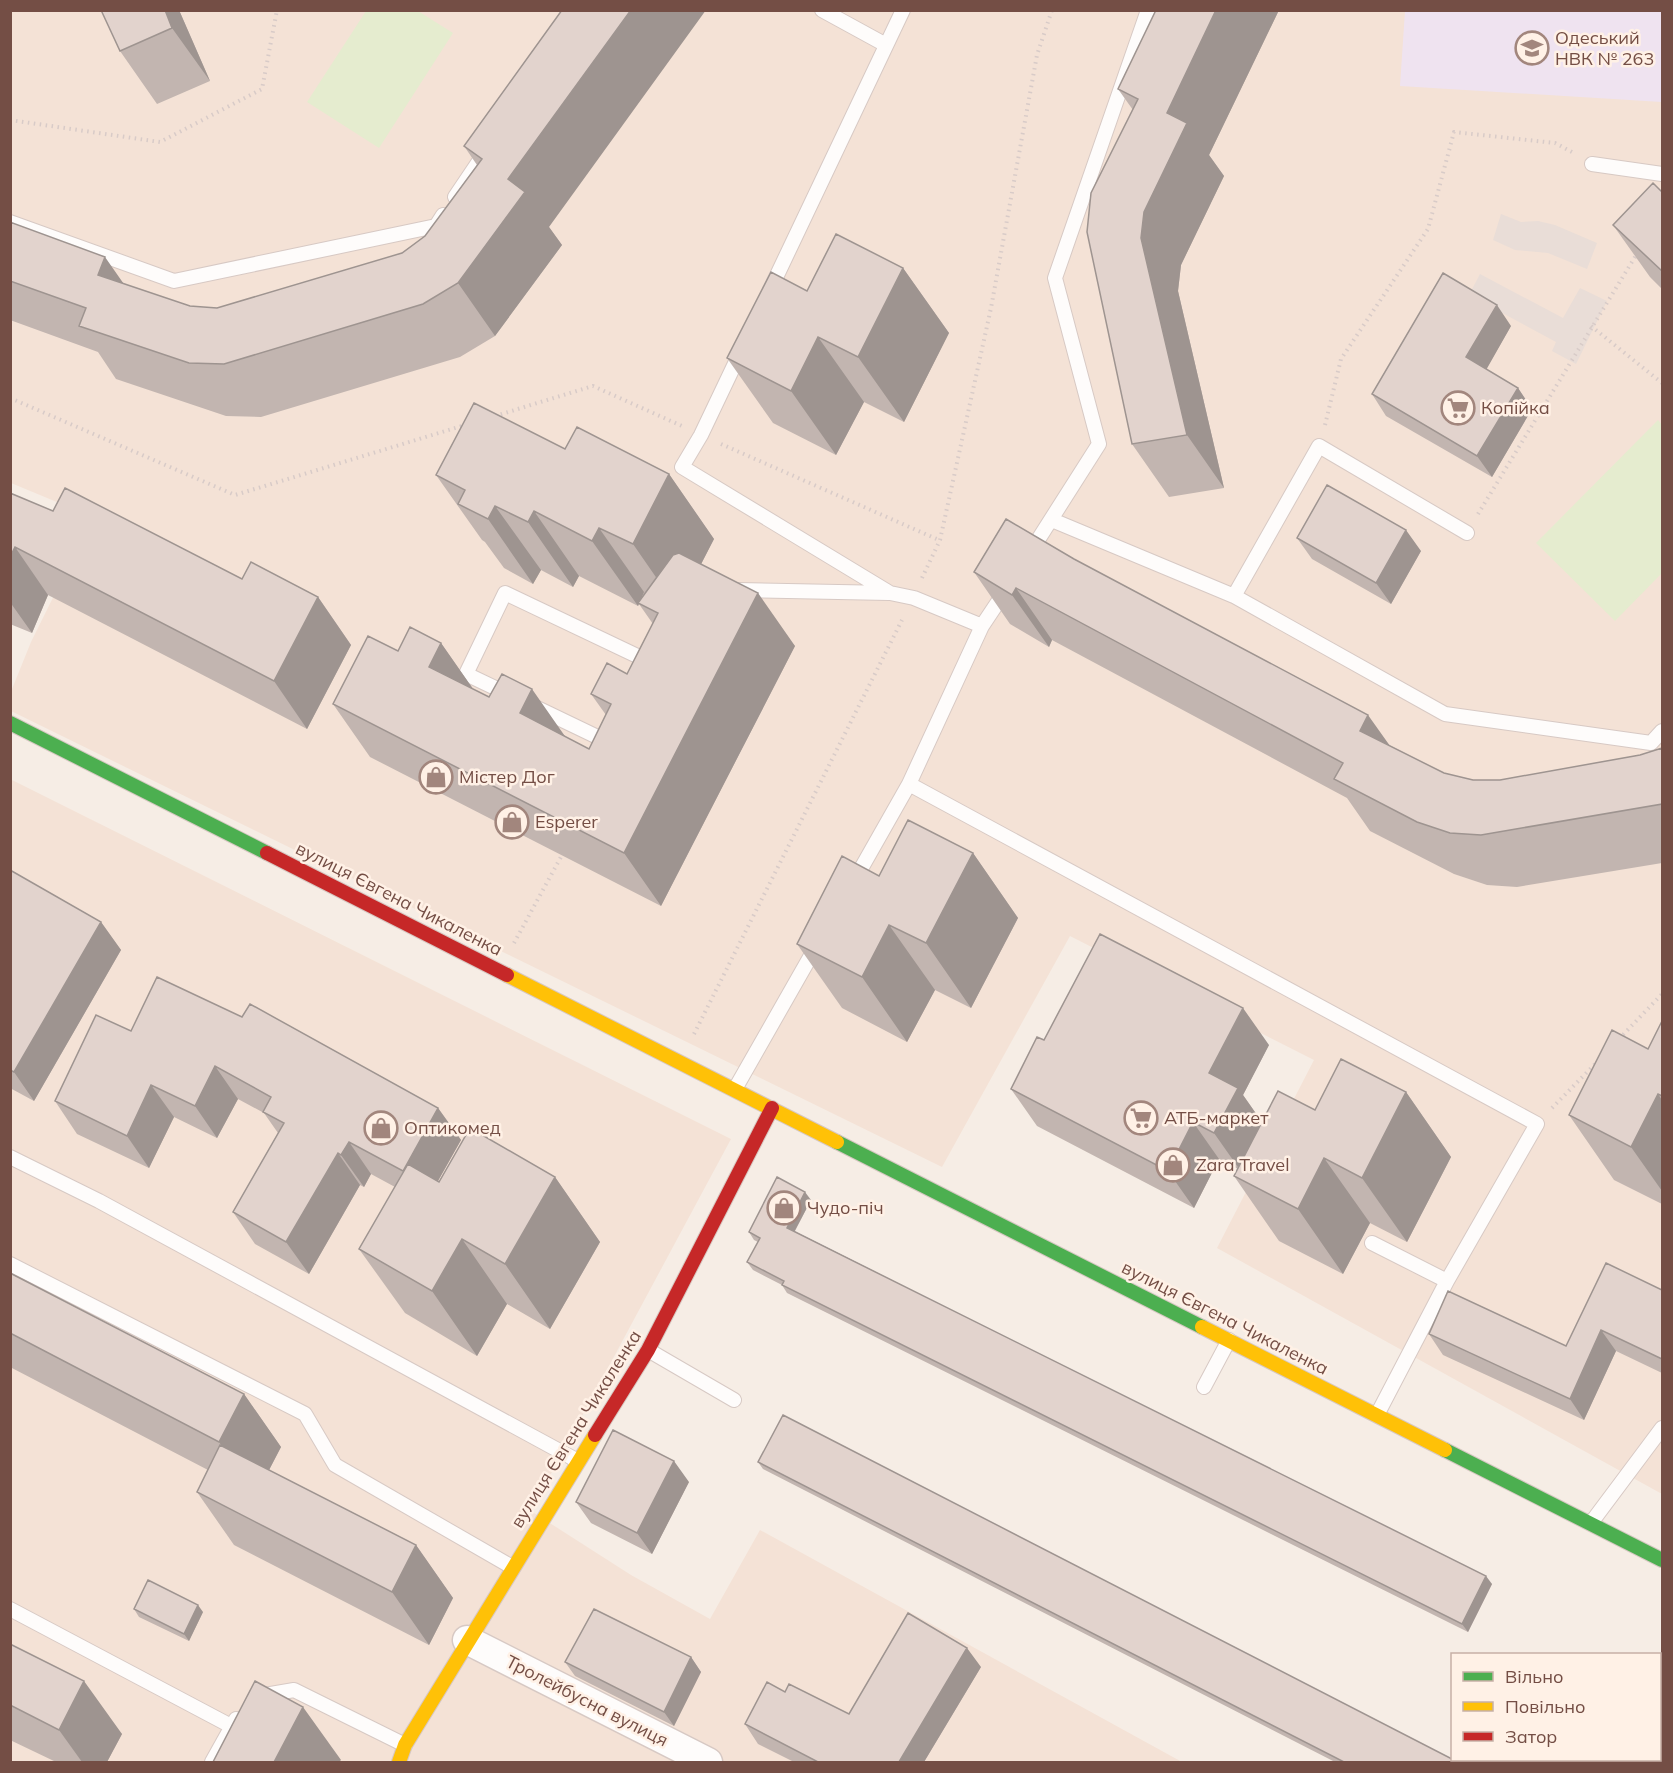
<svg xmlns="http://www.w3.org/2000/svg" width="1673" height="1773" viewBox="0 0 1673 1773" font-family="Mulish,sans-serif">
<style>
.residential{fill:#f4e2d6}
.industrial{fill:#e9ddd7}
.education{fill:#efe3f0}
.green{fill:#e5eccf}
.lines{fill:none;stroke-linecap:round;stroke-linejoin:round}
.lane-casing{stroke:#d7c9c4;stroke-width:16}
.street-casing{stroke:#d7c9c4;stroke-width:31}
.fast-casing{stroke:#d7c8c2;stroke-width:16}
.slow-casing{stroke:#d7c8c2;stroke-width:16}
.jam-casing{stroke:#d7c8c2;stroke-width:16}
.path{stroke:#d8cbc8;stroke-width:4;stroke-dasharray:1.5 4.5;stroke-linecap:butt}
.lane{stroke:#fefcfb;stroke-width:14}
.street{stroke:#fefcfb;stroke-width:28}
.fast{stroke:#4caf50;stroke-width:14}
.slow{stroke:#ffc107;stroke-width:14}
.jam{stroke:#c62828;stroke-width:14}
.wall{fill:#c2b5b0}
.shaded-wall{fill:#9e9490}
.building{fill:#e2d3cd;stroke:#9e9490;stroke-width:1.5}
.labels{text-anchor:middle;stroke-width:5;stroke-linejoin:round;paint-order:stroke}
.poi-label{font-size:18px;fill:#744e45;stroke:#fff1e6;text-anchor:start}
.street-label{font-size:18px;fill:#744e45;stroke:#fff1e6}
</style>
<rect width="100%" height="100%" fill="#f6ede5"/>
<path class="residential" d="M 11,11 L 1662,11 L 1662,1494 L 1217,1248 L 1314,1060 L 1070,936 L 942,1167 L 11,711 L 10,694 L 31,642 L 93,517 L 11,483 Z
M 10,779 L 731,1139 L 531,1511 L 631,1575 L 710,1619 L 760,1530 L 1182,1762 L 11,1762 Z"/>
<path class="industrial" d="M 1501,214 L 1521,222 L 1538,221 L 1555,225 L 1597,243 L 1587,269 L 1548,253 L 1515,250 L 1493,240 Z
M 1480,274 L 1563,318 L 1580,288 L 1607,301 L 1576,364 L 1552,351 L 1556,342 L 1469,295 Z"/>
<path class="education" d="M 1405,11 L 1662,11 L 1662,102 L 1400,86 Z"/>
<path class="green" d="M 366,11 L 418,11 L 453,33 L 379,148 L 307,102 Z
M 1658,420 L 1662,425 L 1662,573 L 1615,621 L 1536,543 Z"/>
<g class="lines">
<g class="lane-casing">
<path id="lane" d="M 822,10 L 886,45
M 1592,164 L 1662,174
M 455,197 L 486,151
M 10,222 L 174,281 L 436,226 L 443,215
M 770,290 L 903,10
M 741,351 L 701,435 L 682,467 L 890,593 L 914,598 L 982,626
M 1052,520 L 1234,596 L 1445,714 L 1651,743 L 1662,731
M 1029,554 L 1099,444 L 1055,278 L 1148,10
M 737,590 L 889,593
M 1234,596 L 1319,446 L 1467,533
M 510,695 L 466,674 L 505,593 L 652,663
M 533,706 L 610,743
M 909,784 L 1537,1124 L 1447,1281 L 1372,1243
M 854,881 L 909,784 L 982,626 L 1006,590
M 735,1089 L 817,945
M 10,1157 L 99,1201 L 578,1461
M 10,1264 L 305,1414 L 335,1465 L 512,1567
M 648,1350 L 734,1400
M 1204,1387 L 1229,1340
M 1377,1415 L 1447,1281
M 1591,1523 L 1662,1428
M 10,1609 L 231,1726
M 259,1696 L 294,1690 L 405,1745
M 212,1762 L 236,1719"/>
</g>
<g class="street-casing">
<path id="street" d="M 467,1640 L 708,1762"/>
</g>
<g class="fast-casing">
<path id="fast" d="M 10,723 L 267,853
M 837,1142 L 1202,1327
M 1445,1450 L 1662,1560"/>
</g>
<g class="slow-casing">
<path id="slow" d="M 507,975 L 837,1142
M 1202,1327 L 1445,1450
M 399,1762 L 405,1745 L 595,1435"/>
</g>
<g class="jam-casing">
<path id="jam" d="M 267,853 L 507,975
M 595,1435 L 648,1350 L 772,1108"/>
</g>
<path class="path" d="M 10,120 L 160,142 L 262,89 L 277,10
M 1591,326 L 1662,383
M 10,398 L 235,495 L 465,425
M 495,416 L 593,386 L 682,426
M 1325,425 L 1341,359 L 1428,229 L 1454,132 L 1555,143 L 1572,152
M 721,444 L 939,540
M 1478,514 L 1638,252
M 922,578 L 940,540 L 991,308 L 1037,55 L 1052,10
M 514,943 L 562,855
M 694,1034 L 902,620
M 1619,1039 L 1662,994
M 1552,1108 L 1597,1062"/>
<use href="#lane" class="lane"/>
<use href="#street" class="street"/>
<use href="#fast" class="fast"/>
<use href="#slow" class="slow"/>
<use href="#jam" class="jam"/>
</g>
<path class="wall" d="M 179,10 L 210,81 L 157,104 L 120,51 Z
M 562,10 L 549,227 L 562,245 L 495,336 L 460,357 L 261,417 L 226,416 L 116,379 L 98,352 L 10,320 L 10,222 L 124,284 L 190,306 L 217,308 L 402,253 L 425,236 L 477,165 L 464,146 Z
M 1156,10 L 1279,10 L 1209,155 L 1224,176 L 1181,265 L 1178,291 L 1224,488 L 1169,497 L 1132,444 L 1133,110 L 1118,89 Z
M 1662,192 L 1662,289 L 1650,277 L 1613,225 Z
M 903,268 L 949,333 L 904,422 L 864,402 L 836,455 L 773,423 L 727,358 L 807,291 Z
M 1511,326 L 1486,369 L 1518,388 L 1532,409 L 1492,477 L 1386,416 L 1372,394 Z
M 565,449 L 669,474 L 714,539 L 701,564 L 795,646 L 661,906 L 370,757 L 333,704 L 398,651 L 441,643 L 473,689 L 589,749 L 606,715 L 591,694 L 627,674 L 653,624 L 639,604 L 638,606 L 579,576 L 573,587 L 541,570 L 533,584 L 504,568 L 485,542 L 482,540 L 436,475 Z
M 10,493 L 53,511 L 242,579 L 318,597 L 351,645 L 307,729 L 48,595 L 32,633 L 10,624 Z
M 1006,519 L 1389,745 L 1444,773 L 1473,780 L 1500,780 L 1640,755 L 1662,748 L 1662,863 L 1517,887 L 1487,885 L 1454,874 L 1370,831 L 1347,798 L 1052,640 L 1049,647 L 1010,624 L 974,572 Z
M 1297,538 L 1421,551 L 1391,604 L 1312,559 Z
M 973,853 L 1018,918 L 971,1008 L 935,990 L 907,1042 L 842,1008 L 797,944 L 879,876 Z
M 10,870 L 101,922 L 121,950 L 34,1101 L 10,1088 Z
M 242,1017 L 438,1108 L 461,1140 L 438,1181 L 439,1182 L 555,1177 L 600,1242 L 550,1329 L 507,1304 L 477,1356 L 405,1313 L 359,1249 L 395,1187 L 371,1174 L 364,1187 L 360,1185 L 309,1274 L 255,1244 L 233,1212 L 278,1133 L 264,1113 L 238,1099 L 217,1138 L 174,1117 L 149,1168 L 77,1134 L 55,1101 L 131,1031 Z
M 1662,1021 L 1662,1204 L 1614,1180 L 1569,1115 L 1648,1049 Z
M 1044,1040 L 1269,1045 L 1243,1095 L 1262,1122 L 1406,1092 L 1451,1157 L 1407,1242 L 1370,1223 L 1343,1274 L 1279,1241 L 1234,1176 L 1238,1169 L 1219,1159 L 1194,1208 L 1037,1126 L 1011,1089 Z
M 811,1200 L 795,1231 L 1492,1584 L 1468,1632 L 787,1293 L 782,1285 L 753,1270 L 747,1262 L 758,1242 L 754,1240 L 749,1232 Z
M 10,1273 L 244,1394 L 281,1447 L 269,1470 L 416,1545 L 453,1598 L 429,1645 L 234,1545 L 197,1492 L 208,1470 L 10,1367 Z
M 1662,1290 L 1662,1373 L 1616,1351 L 1584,1420 L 1443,1355 L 1429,1334 L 1566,1346 Z
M 758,1462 L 1460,1762 L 1335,1762 L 763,1469 Z
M 689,1482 L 652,1554 L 591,1523 L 576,1502 Z
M 134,1609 L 203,1612 L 189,1641 L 139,1617 Z
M 10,1644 L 122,1734 L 107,1762 L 56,1762 L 10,1740 Z
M 691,1657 L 701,1672 L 674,1726 L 575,1676 L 565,1662 Z
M 981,1667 L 924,1762 L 794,1762 L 758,1744 L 745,1724 L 785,1692 L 849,1714 Z"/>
<path class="shaded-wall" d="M 165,10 L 179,10 L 210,81 L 172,28 Z
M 631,10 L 706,10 L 549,227 L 562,245 L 495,336 L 458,283 L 508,179 Z
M 1216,10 L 1279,10 L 1209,155 L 1224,176 L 1181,265 L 1178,291 L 1224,488 L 1187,435 L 1141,238 L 1144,212 L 1167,113 Z
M 105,257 L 142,310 L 98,275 Z
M 903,268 L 949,333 L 904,422 L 858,357 Z
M 1497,305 L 1511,326 L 1481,379 L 1466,357 Z
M 818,337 L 864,402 L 836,455 L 791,391 Z
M 1518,388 L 1532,409 L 1492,477 L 1477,456 Z
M 669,474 L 714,539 L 678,609 L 633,544 Z
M 495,506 L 541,570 L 533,584 L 488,519 Z
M 534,511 L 579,576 L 573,587 L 528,522 Z
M 599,528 L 644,592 L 638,606 L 592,541 Z
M 1406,530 L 1421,551 L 1391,604 L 1376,583 Z
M 15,547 L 48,595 L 32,633 L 10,602 L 10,557 Z
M 1016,588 L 1052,640 L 1049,647 L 1012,595 Z
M 758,593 L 795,646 L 661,906 L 624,853 Z
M 318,597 L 351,645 L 307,729 L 274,681 Z
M 441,643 L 478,696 L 429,667 Z
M 532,689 L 569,742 L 520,713 Z
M 1368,715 L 1405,767 L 1360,731 Z
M 973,853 L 1018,918 L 971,1008 L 926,943 Z
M 101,922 L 121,950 L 34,1101 L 14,1072 Z
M 889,925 L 935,990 L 907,1042 L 862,977 Z
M 1243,1008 L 1269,1045 L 1243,1095 L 1264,1125 L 1240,1170 L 1214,1133 L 1209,1073 Z
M 215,1066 L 238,1099 L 217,1138 L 195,1106 Z
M 151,1085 L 174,1117 L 149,1168 L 127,1136 Z
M 1406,1092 L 1451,1157 L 1407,1242 L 1362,1178 Z
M 1658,1094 L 1662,1100 L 1662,1191 L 1631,1147 Z
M 438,1108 L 461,1140 L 425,1204 L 403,1171 Z
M 1193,1122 L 1219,1159 L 1194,1208 L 1168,1171 Z
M 349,1142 L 371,1174 L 364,1187 L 341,1155 Z
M 338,1153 L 360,1185 L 309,1274 L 286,1242 Z
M 1324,1158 L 1370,1223 L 1343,1274 L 1298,1209 Z
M 555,1177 L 600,1242 L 550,1329 L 505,1264 Z
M 805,1192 L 811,1200 L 792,1236 L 787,1228 Z
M 462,1239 L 507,1304 L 477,1356 L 432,1291 Z
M 1601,1330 L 1616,1351 L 1584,1420 L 1570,1399 Z
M 244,1394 L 281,1447 L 256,1495 L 219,1442 Z
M 674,1461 L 689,1482 L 652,1554 L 637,1533 Z
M 416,1545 L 453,1598 L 429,1645 L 392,1592 Z
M 1486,1576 L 1492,1584 L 1468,1632 L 1462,1624 Z
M 198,1605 L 203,1612 L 189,1641 L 184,1634 Z
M 967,1648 L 981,1667 L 924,1762 L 899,1762 Z
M 691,1657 L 701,1672 L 674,1726 L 664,1712 Z
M 84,1681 L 122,1734 L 107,1762 L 82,1762 L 59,1730 Z
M 303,1707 L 341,1760 L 339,1762 L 274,1762 Z"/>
<path class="building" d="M 101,10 L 165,10 L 172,28 L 120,51 Z
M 562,10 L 631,10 L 508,179 L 525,192 L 458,283 L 423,304 L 224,364 L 189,363 L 79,326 L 86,308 L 10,281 L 10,222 L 105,257 L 98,275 L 190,306 L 217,308 L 402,253 L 425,236 L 482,159 L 464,146 Z
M 1156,10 L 1216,10 L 1167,113 L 1187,123 L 1144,212 L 1141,238 L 1187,435 L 1132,444 L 1087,232 L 1091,193 L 1138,99 L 1118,89 Z
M 1653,183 L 1662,192 L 1662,271 L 1613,225 Z
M 836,234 L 903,268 L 858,357 L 818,337 L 791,391 L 727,358 L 771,272 L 807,291 Z
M 1443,273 L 1497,305 L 1466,357 L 1518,388 L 1477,456 L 1372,394 Z
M 474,403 L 565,449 L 577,427 L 669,474 L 633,544 L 599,528 L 592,541 L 534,511 L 528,522 L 495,506 L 488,519 L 458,504 L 465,490 L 436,475 Z
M 1327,485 L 1406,530 L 1376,583 L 1297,538 Z
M 65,488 L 242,579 L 251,562 L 318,597 L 274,681 L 15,547 L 10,557 L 10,493 L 53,511 Z
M 1006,519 L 1074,559 L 1368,715 L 1360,731 L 1444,773 L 1473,780 L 1500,780 L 1640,755 L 1662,748 L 1662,804 L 1481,835 L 1450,833 L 1417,822 L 1334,779 L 1343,763 L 1016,588 L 1012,595 L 974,572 Z
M 679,553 L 758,593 L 624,853 L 333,704 L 368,636 L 398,651 L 410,627 L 441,643 L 429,667 L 489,697 L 502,674 L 532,689 L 520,713 L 589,749 L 611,704 L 591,694 L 607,663 L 627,674 L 658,613 L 638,603 L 673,555 Z
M 908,820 L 973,853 L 926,943 L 889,925 L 862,977 L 797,944 L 842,856 L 879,876 Z
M 10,870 L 101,922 L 14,1072 L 10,1070 Z
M 1100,934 L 1243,1008 L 1209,1073 L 1238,1088 L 1214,1133 L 1193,1122 L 1168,1171 L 1011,1089 L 1037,1037 L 1044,1040 Z
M 157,977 L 242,1017 L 250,1004 L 438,1108 L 403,1171 L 349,1142 L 341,1155 L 338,1153 L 286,1242 L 233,1212 L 284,1123 L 263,1112 L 271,1097 L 215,1066 L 195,1106 L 151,1085 L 127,1136 L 55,1101 L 96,1015 L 131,1031 Z
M 1662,1021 L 1662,1096 L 1658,1094 L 1631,1147 L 1569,1115 L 1612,1030 L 1648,1049 Z
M 1341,1059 L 1406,1092 L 1362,1178 L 1324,1158 L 1298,1209 L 1234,1176 L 1278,1091 L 1315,1110 Z
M 470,1128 L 555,1177 L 505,1264 L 462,1239 L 432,1291 L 359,1249 L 408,1164 L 439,1182 Z
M 777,1177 L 805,1192 L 787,1228 L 1486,1576 L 1462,1624 L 782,1285 L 784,1281 L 747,1262 L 760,1238 L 749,1232 Z
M 1606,1263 L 1662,1290 L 1662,1359 L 1601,1330 L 1570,1399 L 1429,1334 L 1448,1291 L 1566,1346 Z
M 10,1273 L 244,1394 L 219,1442 L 10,1333 Z
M 783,1415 L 1452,1759 L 1452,1760 L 1460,1762 L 1344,1762 L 758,1462 Z
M 613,1430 L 674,1461 L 637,1533 L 576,1502 Z
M 220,1445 L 416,1545 L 392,1592 L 197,1492 Z
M 148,1580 L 198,1605 L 184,1634 L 134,1609 Z
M 594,1609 L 691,1657 L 664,1712 L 565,1662 Z
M 908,1613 L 967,1648 L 899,1762 L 818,1762 L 745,1724 L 767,1682 L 785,1692 L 789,1684 L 849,1714 Z
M 10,1644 L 84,1681 L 59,1730 L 10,1705 Z
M 255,1681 L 303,1707 L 274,1762 L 213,1762 Z"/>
<defs>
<g id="school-ring" transform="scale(1.725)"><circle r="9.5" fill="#fff1e6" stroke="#a2867d" stroke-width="1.5"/><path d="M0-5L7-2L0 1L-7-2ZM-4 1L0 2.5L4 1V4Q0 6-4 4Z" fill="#a2867d"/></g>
<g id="supermarket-ring" transform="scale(1.725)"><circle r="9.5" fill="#fff1e6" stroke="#a2867d" stroke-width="1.5"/><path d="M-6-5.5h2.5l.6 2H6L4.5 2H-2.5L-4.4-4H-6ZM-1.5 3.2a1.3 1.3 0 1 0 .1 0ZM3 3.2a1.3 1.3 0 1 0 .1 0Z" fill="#a2867d"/></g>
<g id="shop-ring" transform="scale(1.725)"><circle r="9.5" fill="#fff1e6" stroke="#a2867d" stroke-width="1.5"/><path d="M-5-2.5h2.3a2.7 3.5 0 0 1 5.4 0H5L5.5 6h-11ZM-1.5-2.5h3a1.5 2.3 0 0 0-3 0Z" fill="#a2867d"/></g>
</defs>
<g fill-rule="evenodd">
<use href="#school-ring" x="1532" y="48"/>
<use href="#supermarket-ring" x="1458" y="408"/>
<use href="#shop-ring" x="436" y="777"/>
<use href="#shop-ring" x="512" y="822"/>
<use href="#supermarket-ring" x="1141" y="1118"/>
<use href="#shop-ring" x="381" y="1128"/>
<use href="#shop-ring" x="1173" y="1165"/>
<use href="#shop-ring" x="784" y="1208"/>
</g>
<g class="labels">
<g class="poi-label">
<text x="1555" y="44">Одеський<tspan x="1555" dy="21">НВК № 263</tspan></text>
<text x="1481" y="414">Копійка</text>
<text x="459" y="783">Містер Дог</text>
<text x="535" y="828">Esperer</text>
<text x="1164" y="1124">АТБ-маркет</text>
<text x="404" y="1134">Оптикомед</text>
<text x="1196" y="1171">Zara Travel</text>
<text x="807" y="1214">Чудо-піч</text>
</g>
<g class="street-label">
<text transform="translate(399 899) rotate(27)" y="6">вулиця Євгена Чикаленка</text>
<text transform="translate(1225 1318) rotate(27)" y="6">вулиця Євгена Чикаленка</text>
<text transform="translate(576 1429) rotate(-58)" y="6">вулиця Євгена Чикаленка</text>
<text transform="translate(587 1701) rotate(27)" y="6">Тролейбусна вулиця</text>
</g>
</g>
<rect width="1673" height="1773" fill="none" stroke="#744e45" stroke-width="24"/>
<rect x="1451" y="1653" width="210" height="108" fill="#fff1e6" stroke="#c7b0a6" stroke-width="1.5"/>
<rect x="1463" y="1672" width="30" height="9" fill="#4caf50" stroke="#c7b0a6" stroke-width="1.5"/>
<text x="1505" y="1683" font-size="18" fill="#744e45">Вільно</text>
<rect x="1463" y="1702" width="30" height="9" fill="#ffc107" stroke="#c7b0a6" stroke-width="1.5"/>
<text x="1505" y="1713" font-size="18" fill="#744e45">Повільно</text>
<rect x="1463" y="1732" width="30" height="9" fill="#c62828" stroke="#c7b0a6" stroke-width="1.5"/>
<text x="1505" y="1743" font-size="18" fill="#744e45">Затор</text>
</svg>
